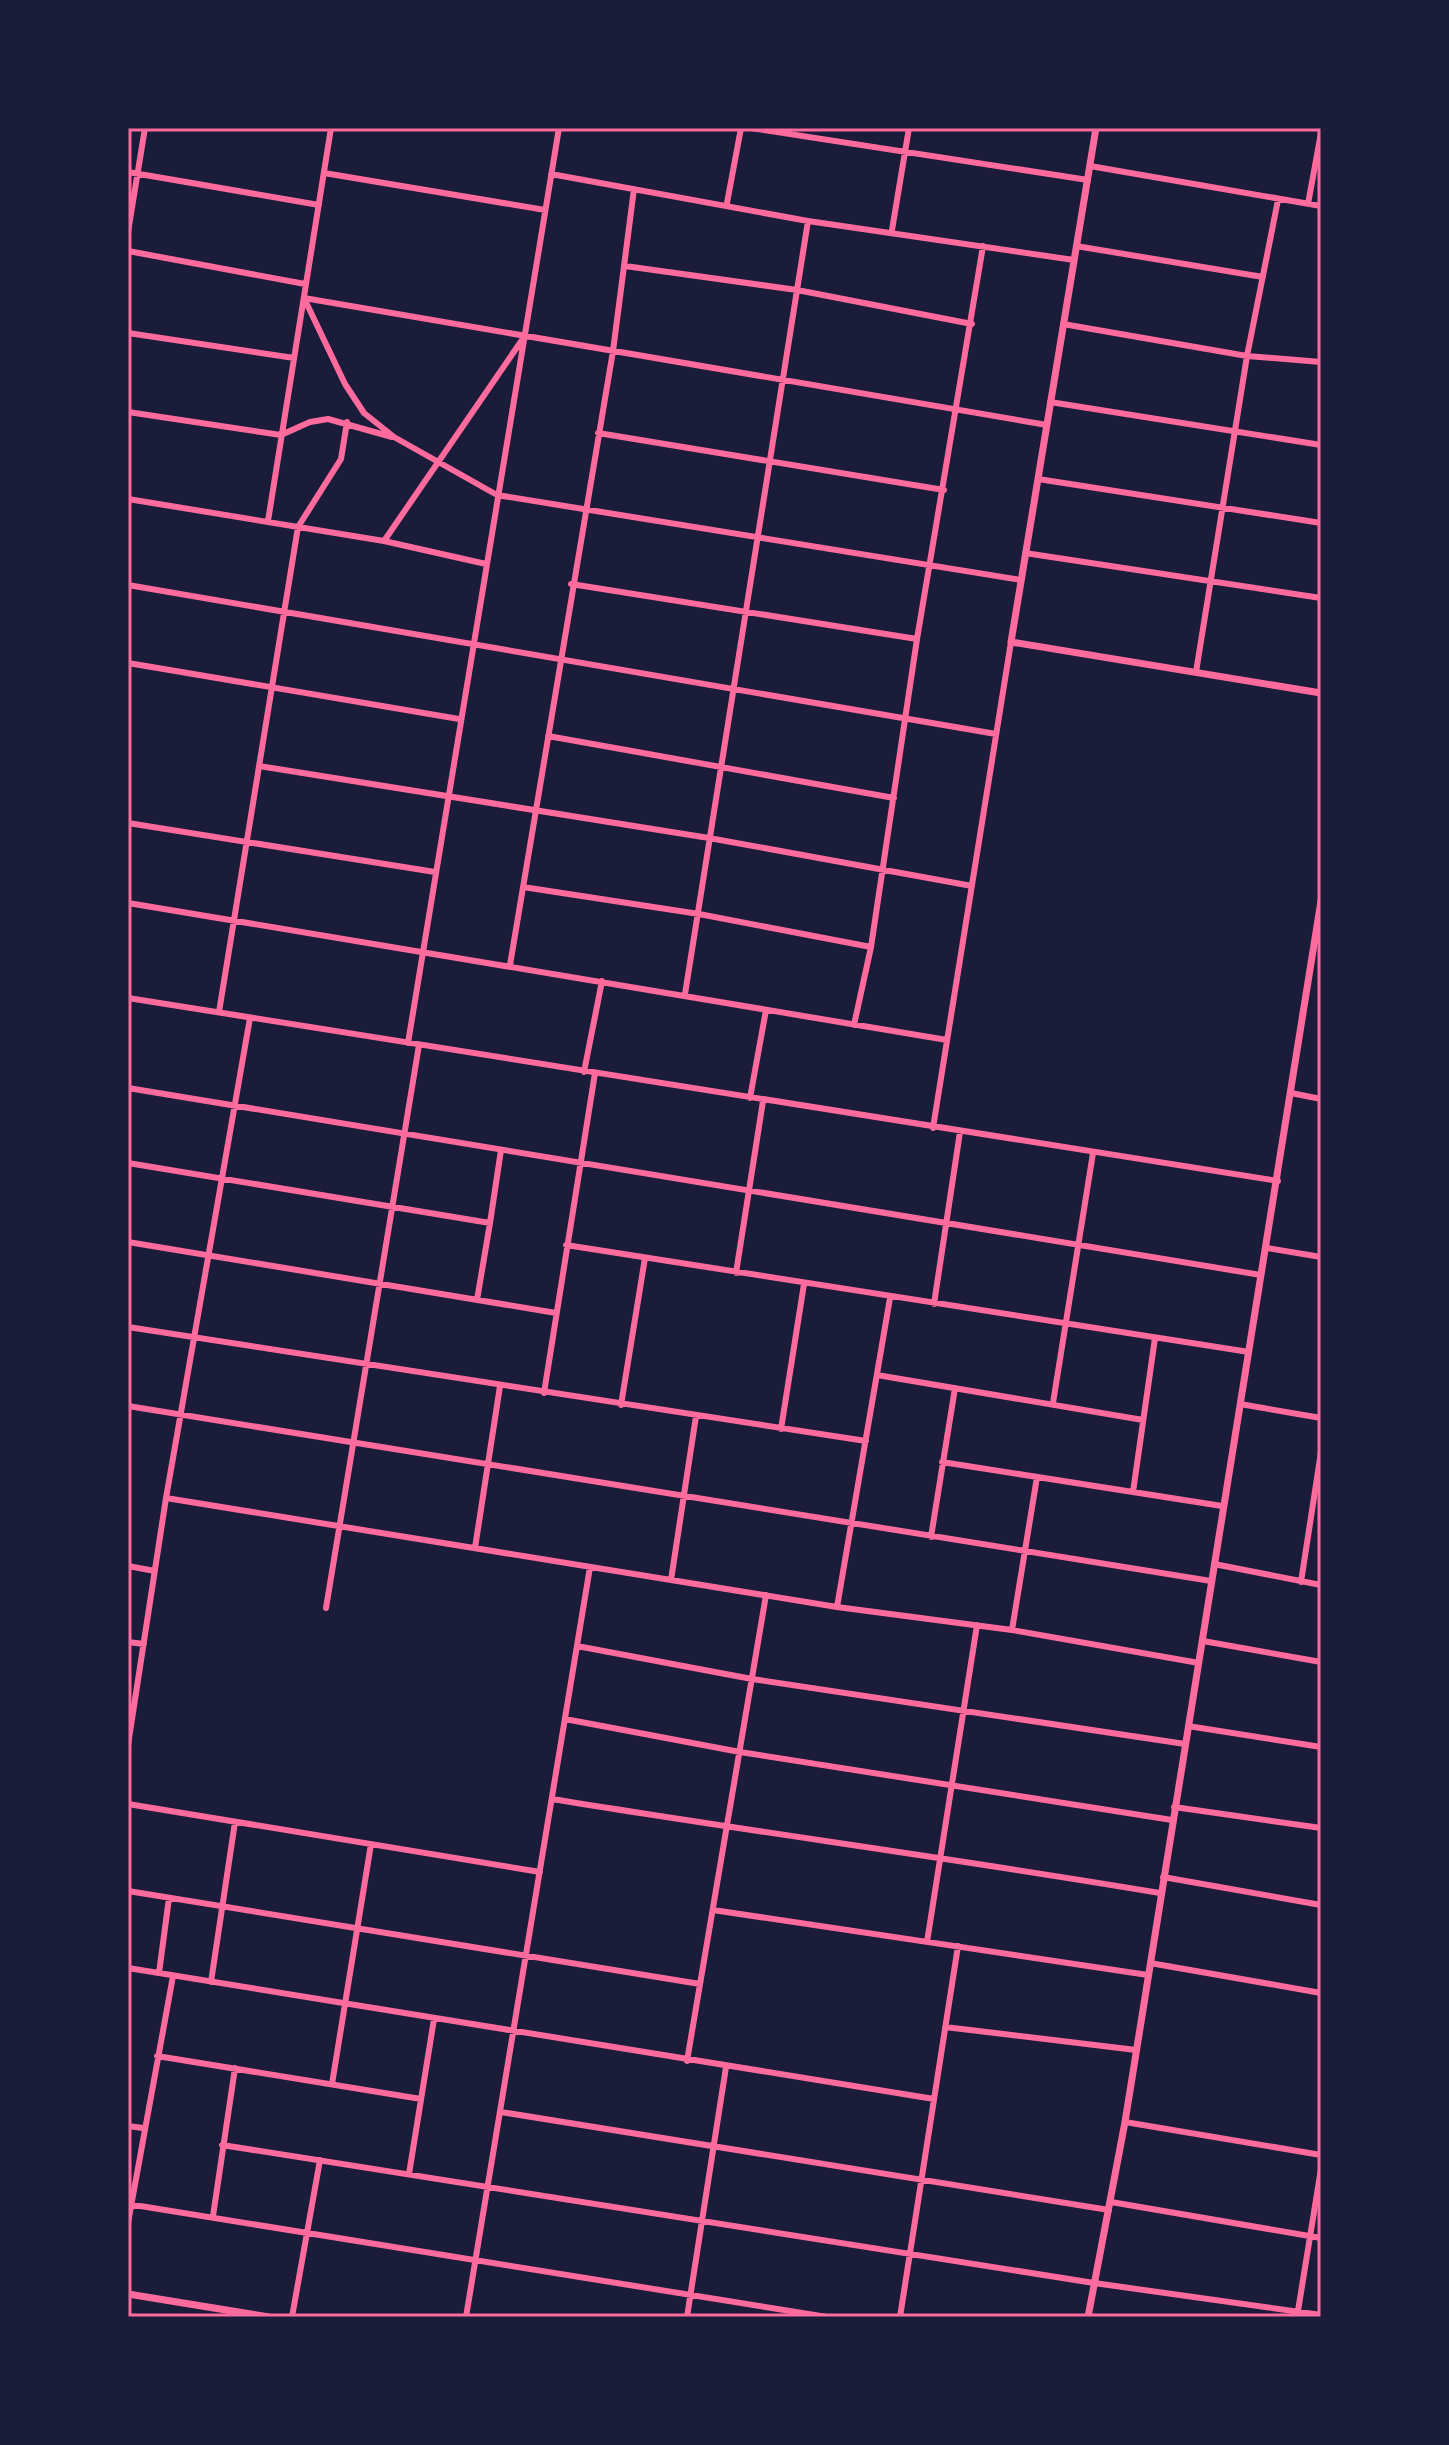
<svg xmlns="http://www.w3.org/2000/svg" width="1449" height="2445" viewBox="0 0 1449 2445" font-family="Quicksand,sans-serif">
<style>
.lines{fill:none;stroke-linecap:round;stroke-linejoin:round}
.minor{stroke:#ff6b9d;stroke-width:6}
.tertiary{stroke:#ff6b9d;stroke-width:7}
.neatline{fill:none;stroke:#ff6b9d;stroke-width:3}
</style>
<rect width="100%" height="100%" fill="#1b1b3a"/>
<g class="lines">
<path class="minor" d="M 751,128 L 1088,180
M 1090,166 L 1321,206
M 128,172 L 319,205
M 324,173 L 545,210
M 551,174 L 808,221 L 1074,260
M 727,203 L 741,128
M 1308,204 L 1321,133
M 892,230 L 909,128
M 128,232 L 145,128
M 1076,246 L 1263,277
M 128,251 L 305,284
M 625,266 L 797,290 L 972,324
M 304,298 L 345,384 L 364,413 L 394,437 L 497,495 L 1021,580
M 304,298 L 1047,425
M 1063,324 L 1247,356 L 1321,362
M 128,333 L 294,358
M 1050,402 L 1321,445
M 128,412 L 281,435 L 310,422 L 328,419 L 392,437
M 598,433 L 944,490
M 1038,479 L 1321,523
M 128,499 L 384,541 L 486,564
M 268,521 L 331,128
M 384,541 L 522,340
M 1025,553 L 1321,598
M 571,584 L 917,639
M 128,585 L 996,734
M 128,663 L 459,719
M 1196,672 L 1247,356 L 1278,200
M 548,736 L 894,798
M 259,766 L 709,838 L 972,886
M 128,823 L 435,872
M 523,887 L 699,914 L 871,947
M 128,903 L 947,1040
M 510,965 L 613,351 L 634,189
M 685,994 L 808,221
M 128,998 L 1278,1181
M 219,1012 L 298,527 L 341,459 L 347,422
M 854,1025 L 871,947 L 917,639 L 983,246
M 408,1043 L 559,128
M 584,1072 L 602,981
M 128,1088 L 1261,1275
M 1291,1093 L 1321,1099
M 750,1098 L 766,1010
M 933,1128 L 1011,642
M 128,1163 L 490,1223 L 477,1300
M 490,1223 L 501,1150
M 128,1242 L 556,1313
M 566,1245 L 1249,1352
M 1267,1248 L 1321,1257
M 736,1273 L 763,1101
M 934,1304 L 960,1132
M 128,1327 L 866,1441
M 877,1375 L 1143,1420
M 544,1393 L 595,1073
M 1053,1403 L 1093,1153
M 1240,1404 L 1321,1418
M 621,1405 L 645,1258
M 128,1406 L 1211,1581
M 781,1429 L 804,1284
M 942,1462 L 1222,1506
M 1133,1492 L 1155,1338
M 166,1498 L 837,1607 L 1012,1630 L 1199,1663
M 931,1537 L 955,1388
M 475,1548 L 500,1386
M 1214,1564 L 1321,1585
M 128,1566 L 155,1571
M 671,1580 L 696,1416
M 1301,1582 L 1321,1452
M 837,1607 L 890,1298
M 326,1608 L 419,1045
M 1012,1630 L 1037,1477
M 1203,1641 L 1321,1662
M 128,1642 L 144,1644
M 577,1646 L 752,1679 L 1185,1744
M 565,1719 L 740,1752 L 1172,1820
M 1188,1726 L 1321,1747
M 128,1745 L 166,1498 L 250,1018
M 552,1799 C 754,1832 958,1859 1160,1893
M 128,1804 L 540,1872
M 1174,1807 L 1321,1828
M 1163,1877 L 1321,1905
M 128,1891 L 700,1984
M 713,1910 L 1148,1975
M 927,1942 L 977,1625
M 1150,1963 L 1321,1993
M 128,1968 L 934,2099
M 159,1973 L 169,1898
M 211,1982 L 235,1822
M 945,2027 L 1136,2050
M 157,2056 L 421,2099
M 687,2061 L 766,1595
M 332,2084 L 371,1844
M 501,2112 L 1109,2210
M 1125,2122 L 1321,2155
M 128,2126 L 143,2128
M 222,2145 L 1094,2283 L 1321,2315
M 409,2174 L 434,2019
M 1111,2202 L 1321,2238
M 128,2204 L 827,2317
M 213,2216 L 235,2068
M 128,2223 L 173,1976
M 292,2317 L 320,2160
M 466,2317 L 590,1567
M 687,2317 L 726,2067
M 900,2317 L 958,1946
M 1297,2317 L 1321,2169"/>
<path class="tertiary" d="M 1096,128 L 1011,642 L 1321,693
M 128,2294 L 269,2317
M 1088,2317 L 1125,2122 L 1321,901"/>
</g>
<rect width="1449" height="2445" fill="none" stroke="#1b1b3a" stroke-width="260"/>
<rect x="130" y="130" width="1189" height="2185" class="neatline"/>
</svg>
